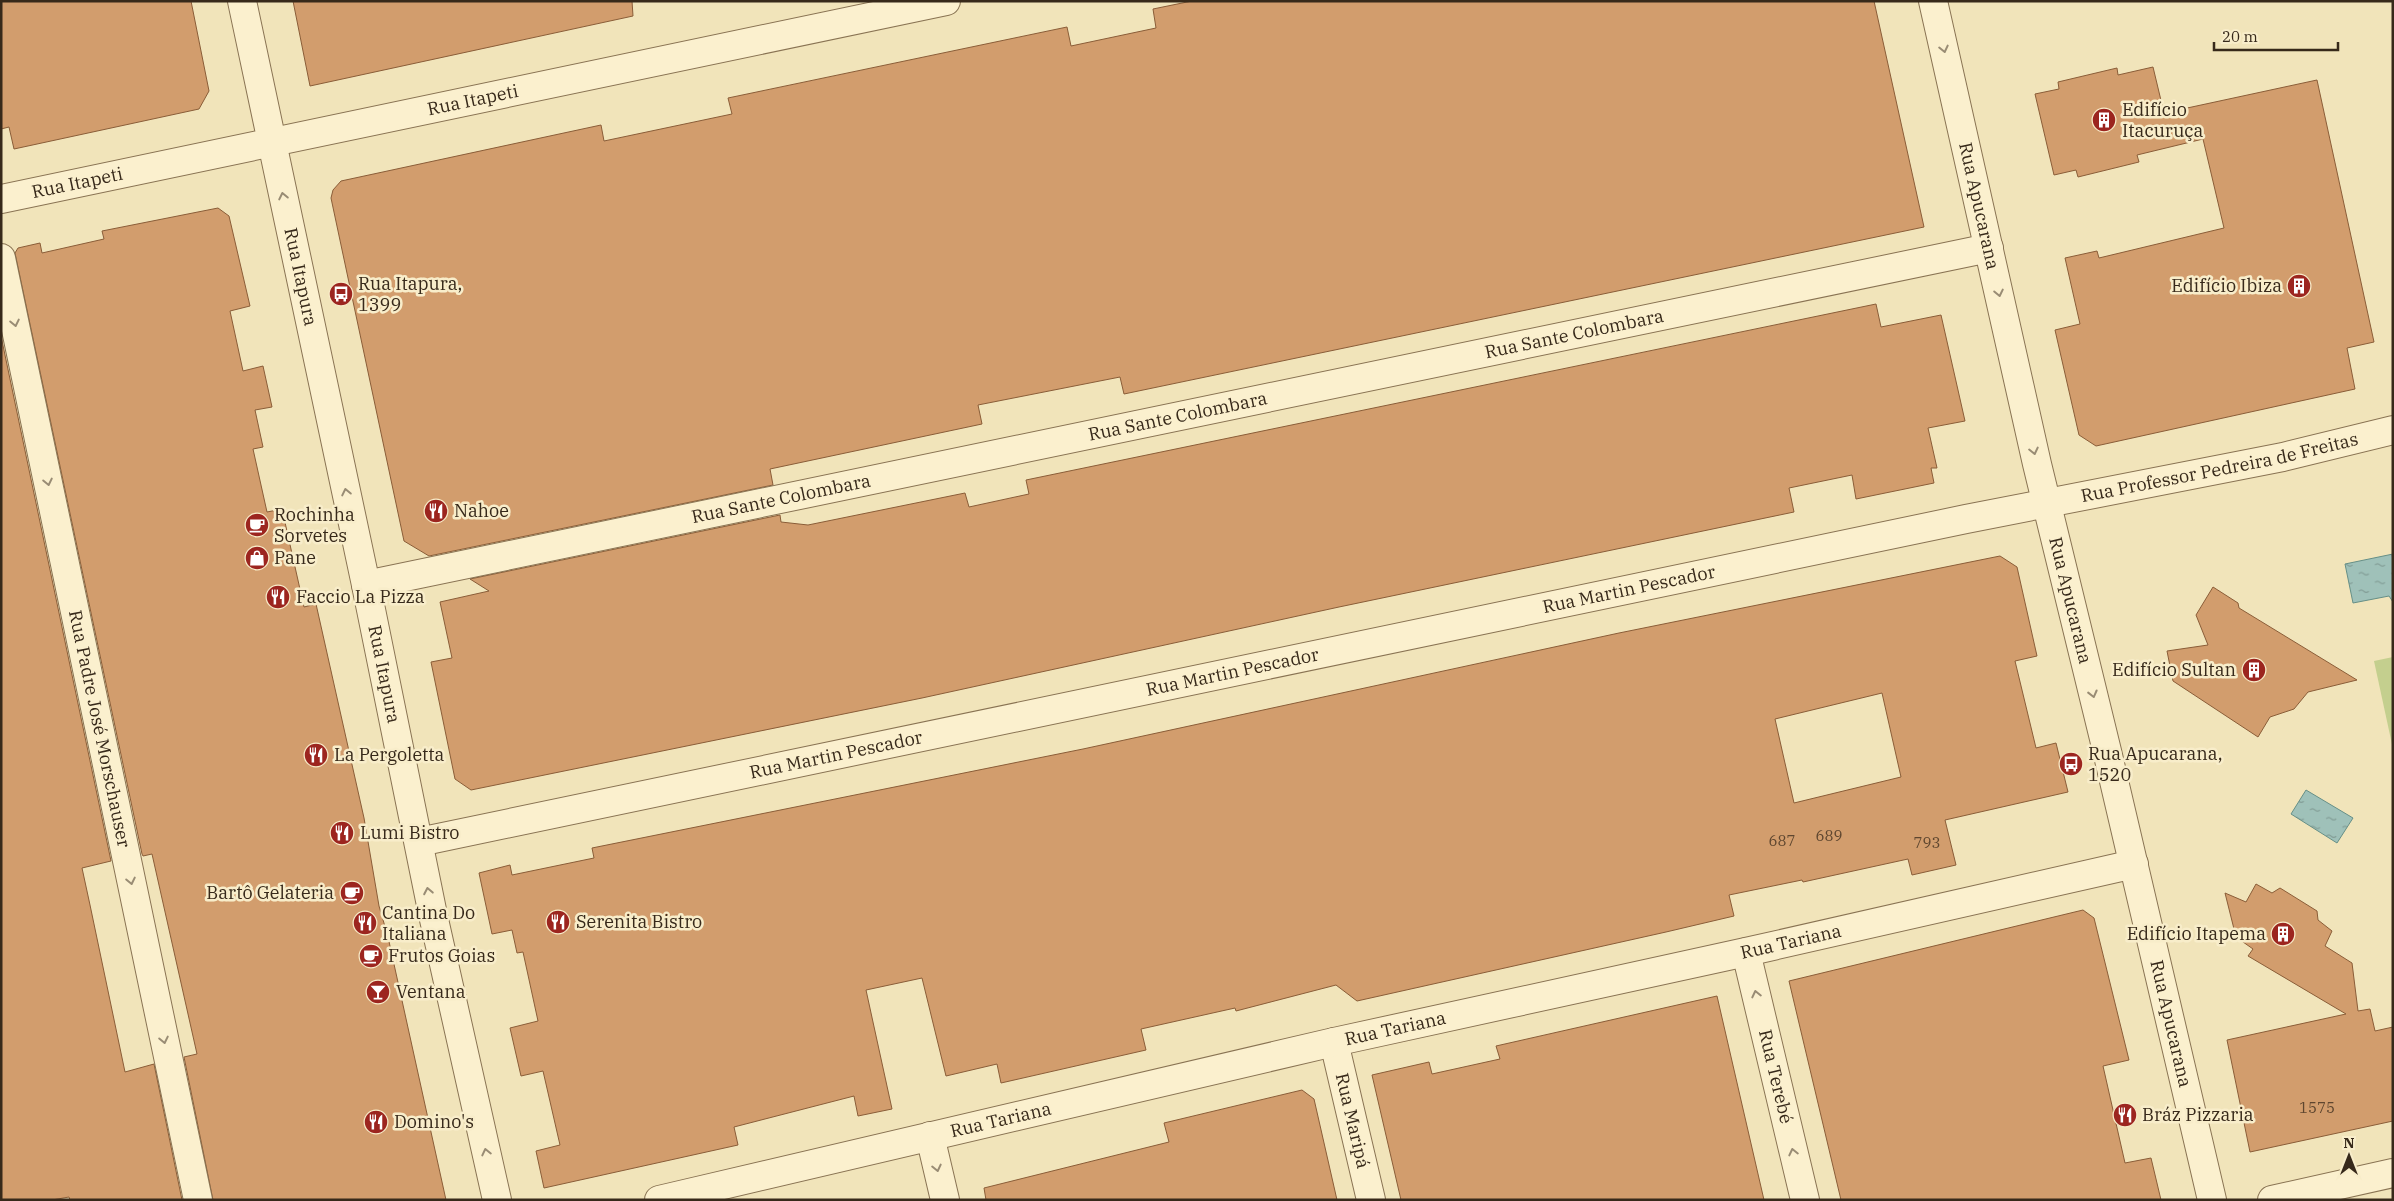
<svg xmlns="http://www.w3.org/2000/svg" width="2394" height="1201" viewBox="0 0 2394 1201" font-family="'IBM Plex Serif',serif">
<style>
.grass{fill:#c4cf8e}
.water{fill:url(#water-ripples);stroke:#668f87}
.building{fill:#d29d6d;stroke:#8a5d38;fill-rule:evenodd}
.lines{fill:none;stroke-linecap:round;stroke-linejoin:round}
.minor-casing{stroke:#897353;stroke-width:30}
.tertiary-casing{stroke:#897353;stroke-width:30}
.minor{stroke:#fbf0ce;stroke-width:28}
.tertiary{stroke:#fbf0ce;stroke-width:28}
.oneway{stroke:#998c74}
.labels{text-anchor:middle;stroke-width:5;stroke-linejoin:round;paint-order:stroke}
.number-label{font-size:15px;fill:#5e462f}
.street-label{font-size:18px;fill:#37291a;stroke:#f8edca}
.poi-label{font-size:18px;fill:#37291a;stroke:#f8edca;text-anchor:start}
</style>
<defs>
<pattern id="water-ripples" width="26" height="14" patternUnits="userSpaceOnUse" patternTransform="scale(1.25)"><rect width="26" height="14" fill="#9fc1b9"/><path d="M2 4q2-2 4 0t4 0M15 11q2-2 4 0t4 0" fill="none" stroke="#829d96"/></pattern>
</defs>
<rect width="100%" height="100%" fill="#f1e4ba"/>
<path class="grass" d="M 2393,657 L 2393,749 L 2374,661 Z"/>
<path class="water" d="M 2393,554 L 2393,602 L 2389,596 L 2353,603 L 2345,564 Z
M 2306,790 L 2353,818 L 2337,843 L 2291,814 Z"/>
<path class="building" d="M 1,1 L 191,1 L 209,91 L 199,109 L 14,149 L 9,127 L 1,129 Z
M 293,1 L 632,1 L 633,16 L 310,86 Z
M 1192,1 L 1874,1 L 1924,227 L 1124,394 L 1120,377 L 978,405 L 982,424 L 770,469 L 773,485 L 429,556 L 404,541 L 331,198 L 333,190 L 341,181 L 601,125 L 604,141 L 732,114 L 728,98 L 1067,27 L 1071,46 L 1156,28 L 1153,9 Z
M 2153,67 L 2164,113 L 2317,80 L 2374,342 L 2347,348 L 2355,389 L 2096,446 L 2079,435 L 2055,330 L 2080,324 L 2065,258 L 2097,251 L 2099,258 L 2224,228 L 2203,139 L 2137,155 L 2139,162 L 2078,177 L 2076,170 L 2054,175 L 2035,94 L 2059,89 L 2058,82 L 2117,68 L 2118,75 Z
M 218,208 L 229,216 L 250,306 L 230,311 L 243,371 L 263,366 L 272,407 L 255,410 L 263,447 L 253,449 L 267,512 L 282,509 L 304,607 L 316,604 L 364,818 L 379,906 L 388,937 L 446,1200 L 213,1200 L 184,1057 L 197,1054 L 152,854 L 143,856 L 142,854 L 15,253 L 18,248 L 40,243 L 42,253 L 104,239 L 102,231 Z
M 1876,304 L 1881,327 L 1941,315 L 1965,421 L 1928,428 L 1937,468 L 1931,468 L 1934,483 L 1856,499 L 1852,475 L 1789,488 L 1794,512 L 1339,607 L 922,698 L 471,790 L 455,779 L 431,662 L 452,658 L 440,602 L 489,591 L 470,579 L 780,515 L 781,522 L 808,525 L 965,493 L 969,507 L 1029,494 L 1026,480 Z
M 1,336 L 111,861 L 82,868 L 90,905 L 125,1072 L 154,1064 L 182,1200 L 70,1200 L 69,1197 L 52,1200 L 1,1200 Z
M 2000,556 L 2017,567 L 2037,656 L 2015,661 L 2036,748 L 2056,743 L 2068,792 L 1945,820 L 1956,865 L 1912,875 L 1908,859 L 1803,882 L 1802,880 L 1729,895 L 1734,916 L 1666,932 L 1357,1001 L 1336,985 L 1236,1011 L 1235,1008 L 1141,1029 L 1146,1050 L 1001,1083 L 997,1064 L 946,1076 L 922,978 L 866,990 L 892,1109 L 858,1116 L 854,1096 L 734,1127 L 738,1145 L 544,1188 L 536,1151 L 560,1145 L 543,1071 L 521,1076 L 510,1028 L 538,1021 L 523,952 L 517,953 L 512,930 L 492,934 L 479,873 L 510,865 L 512,875 L 594,858 L 592,848 L 1083,749 L 1619,633 ZM 1882,693 L 1901,777 L 1794,803 L 1775,719 Z
M 2213,587 L 2238,603 L 2239,608 L 2357,680 L 2308,692 L 2294,709 L 2270,717 L 2258,737 L 2173,681 L 2167,651 L 2208,645 L 2196,615 Z
M 2256,884 L 2272,893 L 2280,888 L 2317,911 L 2318,920 L 2332,931 L 2325,946 L 2352,963 L 2358,1011 L 2370,1009 L 2375,1031 L 2393,1027 L 2393,1121 L 2250,1152 L 2227,1040 L 2346,1014 L 2248,956 L 2253,949 L 2236,937 L 2225,893 L 2246,902 Z
M 2083,910 L 2094,918 L 2129,1060 L 2103,1066 L 2125,1163 L 2151,1158 L 2161,1200 L 1841,1200 L 1789,981 Z
M 1717,996 L 1764,1200 L 1401,1200 L 1372,1075 L 1429,1062 L 1432,1074 L 1500,1059 L 1496,1046 Z
M 1302,1090 L 1314,1099 L 1337,1200 L 986,1200 L 984,1188 L 1169,1142 L 1164,1123 Z"/>
<g class="lines">
<g class="minor-casing">
<g id="minor">
<path id="s1" d="M 1933,1 L 2037,464 L 2107,751 L 2212,1200"/>
<path id="s2" d="M 1,199 L 946,1"/>
<path id="s3" d="M 1,258 L 198,1200"/>
<path id="s4" d="M 366,585 L 1989,248"/>
<path id="s5" d="M 419,842 L 1966,519 L 2283,457 L 2393,430"/>
<path id="s6" d="M 1746,952 L 1805,1200"/>
<path id="s7" d="M 1334,1042 L 1371,1200"/>
<path d="M 930,1136 L 945,1200"/>
<path id="s8" d="M 659,1200 L 1334,1042 L 1746,952 L 2134,864"/>
<path d="M 2272,1200 L 2393,1173"/>
</g>
</g>
<g class="tertiary-casing">
<g id="tertiary">
<path id="s9" d="M 242,1 L 366,585 L 433,915 L 497,1200"/>
</g>
</g>
<use href="#minor" class="minor"/>
<use href="#tertiary" class="tertiary"/>
</g>
<defs><path id="oneway-chevron" d="M-2-3.5L2.5 0L-2 3.5" fill="none" stroke-width="1.6" stroke-linecap="round" stroke-linejoin="round" transform="scale(1.25)"/></defs>
<g class="oneway">
<use href="#oneway-chevron" transform="translate(1944 49) rotate(77)"/>
<use href="#oneway-chevron" transform="translate(283 196) rotate(-102)"/>
<use href="#oneway-chevron" transform="translate(1999 293) rotate(78)"/>
<use href="#oneway-chevron" transform="translate(15 323) rotate(78)"/>
<use href="#oneway-chevron" transform="translate(2034 451) rotate(77)"/>
<use href="#oneway-chevron" transform="translate(48 482) rotate(78)"/>
<use href="#oneway-chevron" transform="translate(346 492) rotate(-102)"/>
<use href="#oneway-chevron" transform="translate(2093 694) rotate(76)"/>
<use href="#oneway-chevron" transform="translate(131 881) rotate(78)"/>
<use href="#oneway-chevron" transform="translate(428 891) rotate(-101)"/>
<use href="#oneway-chevron" transform="translate(1756 994) rotate(-103)"/>
<use href="#oneway-chevron" transform="translate(164 1040) rotate(78)"/>
<use href="#oneway-chevron" transform="translate(486 1152) rotate(-103)"/>
<use href="#oneway-chevron" transform="translate(1793 1152) rotate(-103)"/>
<use href="#oneway-chevron" transform="translate(937 1168) rotate(77)"/>
</g>
<defs>
<g id="building-disc" transform="scale(1.25)"><circle r="9.5" fill="#9c251f" stroke="#f8edca"/><path d="M-4-6H4V6H1V3H-1V6H-4ZM-2.5-4.3h1.7v1.8h-1.7ZM.8-4.3h1.7v1.8H.8ZM-2.5-1h1.7V.8h-1.7ZM.8-1h1.7V.8H.8Z" fill="#fff"/></g>
<g id="bus-disc" transform="scale(1.25)"><circle r="9.5" fill="#9c251f" stroke="#f8edca"/><path d="M-5-6H5V4H4V6H2V4H-2V6H-4V4H-5ZM-3.5-4V0h7V-4ZM-3.5 1.2v1.5H-2V1.2ZM2 1.2v1.5H3.5V1.2Z" fill="#fff"/></g>
<g id="restaurant-disc" transform="scale(1.25)"><circle r="9.5" fill="#9c251f" stroke="#f8edca"/><path d="M-5-6h1v4h1v-4h1v4h1v-4h1v5L-1.5 .5V6h-2V.5L-5-1ZM5-6V6H3V1.5H1.5Q1.5-4 5-6Z" fill="#fff"/></g>
<g id="cafe-disc" transform="scale(1.25)"><circle r="9.5" fill="#9c251f" stroke="#f8edca"/><path d="M-5.5-4.5H6V0H3Q3 3.5 0 3.5H-2.5Q-5.5 3.5-5.5 0ZM3-3.2v2h1.7v-2ZM-6 4.5H4V6H-6Z" fill="#fff"/></g>
<g id="shop-disc" transform="scale(1.25)"><circle r="9.5" fill="#9c251f" stroke="#f8edca"/><path d="M-5-2.5h2.3a2.7 3.5 0 0 1 5.4 0H5L5.5 6h-11ZM-1.5-2.5h3a1.5 2.3 0 0 0-3 0Z" fill="#fff"/></g>
<g id="bar-disc" transform="scale(1.25)"><circle r="9.5" fill="#9c251f" stroke="#f8edca"/><path d="M-6-5H6L.8 .8V4.5H3.5V6h-7V4.5H-.8V.8Z" fill="#fff"/></g>
</defs>
<g fill-rule="evenodd">
<use href="#building-disc" x="2104" y="120"/>
<use href="#building-disc" x="2299" y="286"/>
<use href="#bus-disc" x="341" y="294"/>
<use href="#restaurant-disc" x="436" y="511"/>
<use href="#cafe-disc" x="257" y="525"/>
<use href="#shop-disc" x="257" y="558"/>
<use href="#restaurant-disc" x="278" y="597"/>
<use href="#building-disc" x="2254" y="670"/>
<use href="#restaurant-disc" x="316" y="755"/>
<use href="#bus-disc" x="2071" y="764"/>
<use href="#restaurant-disc" x="342" y="833"/>
<use href="#cafe-disc" x="352" y="893"/>
<use href="#restaurant-disc" x="558" y="922"/>
<use href="#restaurant-disc" x="365" y="923"/>
<use href="#building-disc" x="2283" y="934"/>
<use href="#cafe-disc" x="371" y="956"/>
<use href="#bar-disc" x="378" y="992"/>
<use href="#restaurant-disc" x="2125" y="1115"/>
<use href="#restaurant-disc" x="376" y="1122"/>
</g>
<g class="labels">
<g class="number-label">
<text x="1829" y="841">689</text>
<text x="1782" y="846">687</text>
<text x="1927" y="848">793</text>
<text x="2317" y="1113">1575</text>
</g>
<g class="street-label">
<text dy="6" stroke="none"><textPath href="#s2" startOffset="482">Rua Itapeti</textPath></text>
<text dy="6" stroke="none"><textPath href="#s2" startOffset="78">Rua Itapeti</textPath></text>
<text dy="6" stroke="none"><textPath href="#s1" startOffset="210">Rua Apucarana</textPath></text>
<text dy="6" stroke="none"><textPath href="#s9" startOffset="282">Rua Itapura</textPath></text>
<text dy="6" stroke="none"><textPath href="#s4" startOffset="1234">Rua Sante Colombara</textPath></text>
<text dy="6" stroke="none"><textPath href="#s4" startOffset="829">Rua Sante Colombara</textPath></text>
<text dy="6" stroke="none"><textPath href="#s5" startOffset="1839">Rua Professor Pedreira de Freitas</textPath></text>
<text dy="6" stroke="none"><textPath href="#s4" startOffset="424">Rua Sante Colombara</textPath></text>
<text dy="6" stroke="none"><textPath href="#s5" startOffset="1236">Rua Martin Pescador</textPath></text>
<text dy="6" stroke="none"><textPath href="#s1" startOffset="615">Rua Apucarana</textPath></text>
<text dy="6" stroke="none"><textPath href="#s5" startOffset="831">Rua Martin Pescador</textPath></text>
<text dy="6" stroke="none"><textPath href="#s9" startOffset="688">Rua Itapura</textPath></text>
<text dy="6" stroke="none"><textPath href="#s3" startOffset="481">Rua Padre José Morschauser</textPath></text>
<text dy="6" stroke="none"><textPath href="#s5" startOffset="426">Rua Martin Pescador</textPath></text>
<text dy="6" stroke="none"><textPath href="#s8" startOffset="1161">Rua Tariana</textPath></text>
<text dy="6" stroke="none"><textPath href="#s1" startOffset="1050">Rua Apucarana</textPath></text>
<text dy="6" stroke="none"><textPath href="#s8" startOffset="756">Rua Tariana</textPath></text>
<text dy="6" stroke="none"><textPath href="#s6" startOffset="128">Rua Terebé</textPath></text>
<text dy="6" stroke="none"><textPath href="#s8" startOffset="351">Rua Tariana</textPath></text>
<text dy="6" stroke="none"><textPath href="#s7" startOffset="81">Rua Maripá</textPath></text>
</g>
<g class="poi-label">
<text x="2122" y="116">Edifício<tspan x="2122" dy="21">Itacuruça</tspan></text>
<text x="358" y="290">Rua Itapura,<tspan x="358" dy="21">1399</tspan></text>
<text x="2282" y="292" text-anchor="end">Edifício Ibiza</text>
<text x="454" y="517">Nahoe</text>
<text x="274" y="521">Rochinha<tspan x="274" dy="21">Sorvetes</tspan></text>
<text x="274" y="564">Pane</text>
<text x="296" y="603">Faccio La Pizza</text>
<text x="2236" y="676" text-anchor="end">Edifício Sultan</text>
<text x="2088" y="760">Rua Apucarana,<tspan x="2088" dy="21">1520</tspan></text>
<text x="334" y="761">La Pergoletta</text>
<text x="360" y="839">Lumi Bistro</text>
<text x="334" y="899" text-anchor="end">Bartô Gelateria</text>
<text x="382" y="919">Cantina Do<tspan x="382" dy="21">Italiana</tspan></text>
<text x="576" y="928">Serenita Bistro</text>
<text x="2266" y="940" text-anchor="end">Edifício Itapema</text>
<text x="388" y="962">Frutos Goias</text>
<text x="396" y="998">Ventana</text>
<text x="2142" y="1121">Bráz Pizzaria</text>
<text x="394" y="1128">Domino's</text>
</g>
</g>
<rect width="2394" height="1201" fill="none" stroke="#37291a" stroke-width="5"/>
<g transform="translate(2349 1156)" stroke="#f8edca" stroke-width="4" paint-order="stroke">
<path d="M0-4L9 19L0 12L-9 19Z" fill="#37291a"/>
<text y="-8" font-size="14" font-weight="bold" text-anchor="middle" fill="#37291a">N</text>
</g>
<path d="M2214 42v8h124v-8" fill="none" stroke="#37291a" stroke-width="2.5"/>
<text x="2222" y="42" font-size="15" fill="#37291a" stroke="#f8edca" stroke-width="4" paint-order="stroke">20 m</text>
</svg>
